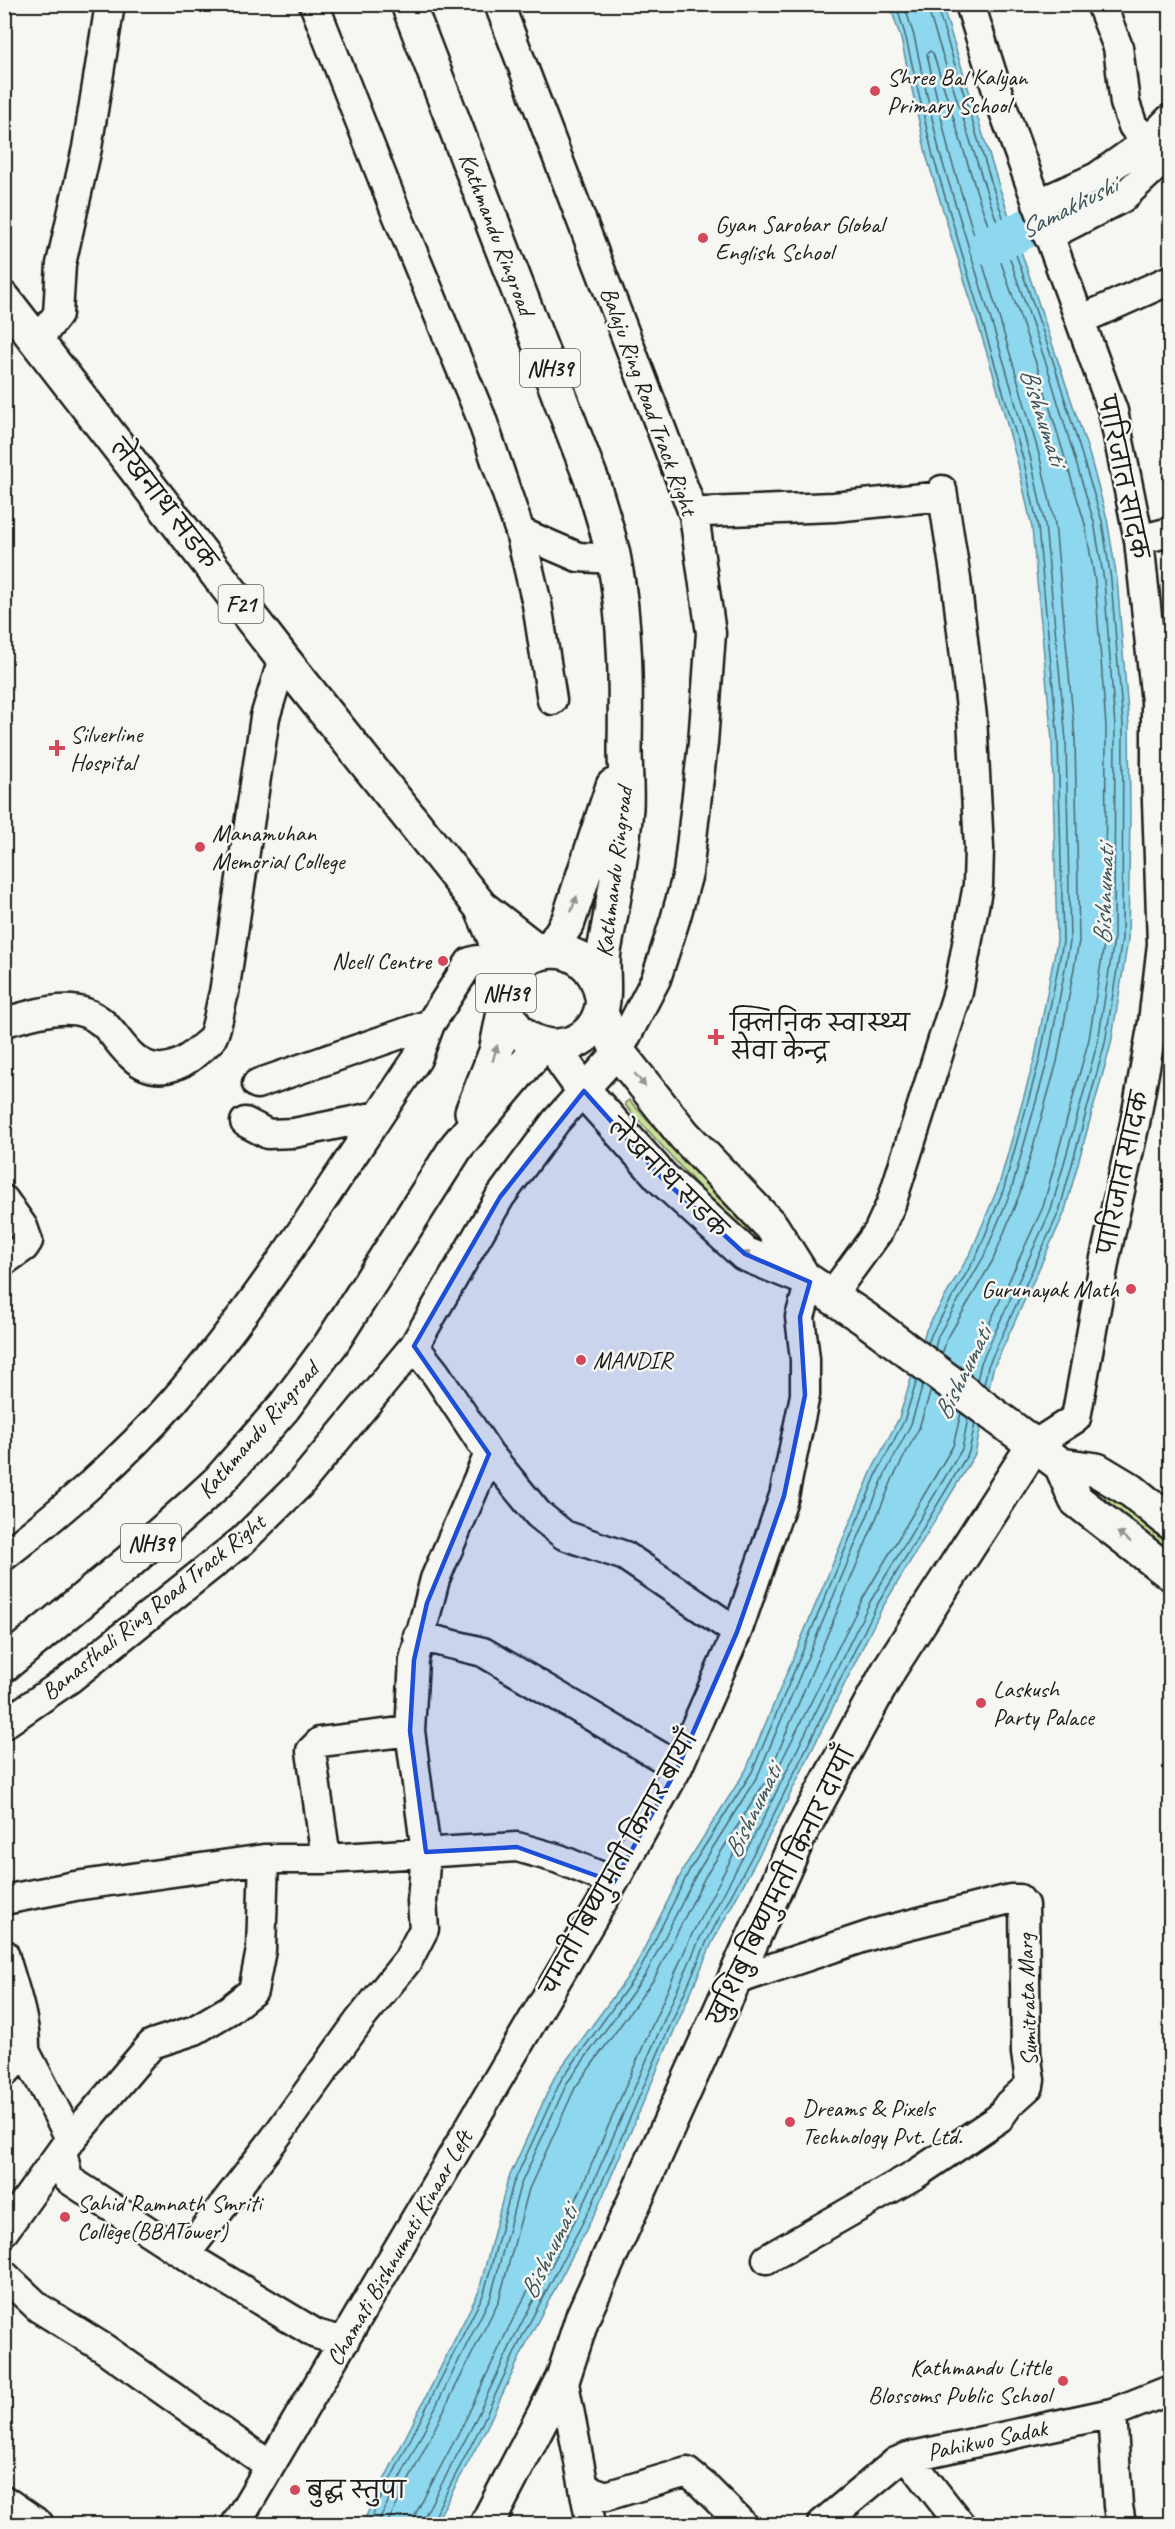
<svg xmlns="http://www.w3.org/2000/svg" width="1175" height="2529" viewBox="0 0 1175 2529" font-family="Caveat,'Playpen Sans Deva',sans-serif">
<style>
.green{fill:#c7e197;stroke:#727e5a;stroke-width:1.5}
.water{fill:#8dd8ee;stroke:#608d9a;stroke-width:1.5}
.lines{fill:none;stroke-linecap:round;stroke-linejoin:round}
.shore{stroke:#496770;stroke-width:1.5}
.river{stroke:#8dd8ee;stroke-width:39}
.minor-casing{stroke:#1c1c1c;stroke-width:33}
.major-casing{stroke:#1c1c1c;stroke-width:38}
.highway-casing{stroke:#1c1c1c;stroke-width:38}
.minor{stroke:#f6f6f2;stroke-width:28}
.major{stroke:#f6f6f2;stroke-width:33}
.highway{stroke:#f6f6f2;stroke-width:33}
.oneway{fill:#949492}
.marked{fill:#1d4ed8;fill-opacity:0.2;stroke:#1d4ed8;stroke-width:4.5;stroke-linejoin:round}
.poi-dot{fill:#d1495b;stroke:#f6f6f2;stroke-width:2}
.labels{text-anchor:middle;stroke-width:5;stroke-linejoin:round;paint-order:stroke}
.shield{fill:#f6f6f2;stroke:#5d5d5c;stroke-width:1.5}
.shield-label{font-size:22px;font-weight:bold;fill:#1c1c1c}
.poi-label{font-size:24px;fill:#1c1c1c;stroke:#f6f6f2;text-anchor:start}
.street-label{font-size:24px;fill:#1c1c1c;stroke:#f6f6f2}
.water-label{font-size:26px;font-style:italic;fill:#3e545b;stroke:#f6f6f2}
</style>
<rect width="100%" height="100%" fill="#f6f6f2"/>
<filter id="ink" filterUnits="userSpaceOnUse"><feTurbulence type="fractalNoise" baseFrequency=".0167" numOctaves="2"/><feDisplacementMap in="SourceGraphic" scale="12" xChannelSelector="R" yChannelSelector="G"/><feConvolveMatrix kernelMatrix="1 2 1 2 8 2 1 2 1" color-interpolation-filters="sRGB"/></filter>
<g filter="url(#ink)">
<path class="green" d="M 629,1100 L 710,1189 L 762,1241 L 759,1244 L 707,1196 L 626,1106 L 625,1103 Z
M 1092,1481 L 1170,1538 L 1170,1554 L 1086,1490 Z"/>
<path class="water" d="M 890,5 L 942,5 L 1000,189 L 1089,453 L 1107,519 L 1117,579 L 1129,725 L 1130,815 L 1128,940 L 1111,1044 L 1064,1214 L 993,1369 L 975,1454 L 882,1608 L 774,1827 L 712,1943 L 598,2207 L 529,2338 L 484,2433 L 435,2524 L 362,2524 L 479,2291 L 507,2182 L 555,2076 L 635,1967 L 685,1866 L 746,1770 L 873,1468 L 899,1418 L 926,1330 L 972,1250 L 999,1185 L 1035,1057 L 1057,941 L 1052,740 L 1032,528 L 1018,464 L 993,373 L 927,158 L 901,39 Z"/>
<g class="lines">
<path class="shore" d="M 896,4 L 906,38 L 933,156 L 1024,462 L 1038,527 L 1058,740 L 1063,942 L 1040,1058 L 1004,1188 L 978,1253 L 932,1333 L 928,1343
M 904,4 L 914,36 L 940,154 L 1006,369 L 1031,460 L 1045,525 L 1066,740 L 1070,942 L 1048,1059 L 1011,1191 L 984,1256 L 938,1336 L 935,1348
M 929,4 L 930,16 L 987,193 L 1047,366 L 1094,522 L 1104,580 L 1115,726 L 1114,939 L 1098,1041 L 1051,1210 L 981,1363 L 977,1380
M 936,4 L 994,191 L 1054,364 L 1102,521 L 1111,580 L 1123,725 L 1122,939 L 1105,1043 L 1059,1212 L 988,1366 L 984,1385
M 942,1354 L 947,1339 L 993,1260 L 1020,1193 L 1057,1062 L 1079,941 L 1075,739 L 1055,524 L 1040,458 L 1014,367 L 949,152 L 927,54 L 930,51 L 933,53 L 978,196 L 1038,369 L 1085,524 L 1095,581 L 1106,726 L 1105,938 L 1089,1039 L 1043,1207 L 973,1359 L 969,1374
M 931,1390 L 919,1428 L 893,1478 L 769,1774 L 770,1777 L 774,1776 L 863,1598 L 953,1446 L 961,1413
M 368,2524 L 484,2293 L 513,2184 L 561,2080 L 640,1970 L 690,1869 L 752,1772 L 878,1471 L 904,1421 L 917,1380
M 377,2524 L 491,2296 L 520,2186 L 567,2083 L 646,1974 L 697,1873 L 758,1775 L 885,1474 L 911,1424 L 923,1385
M 387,2524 L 499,2300 L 529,2189 L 575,2088 L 654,1979 L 705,1877 L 764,1784 L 768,1783 L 769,1786 L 692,1934 L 577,2198 L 509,2327 L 464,2423 L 416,2513 L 414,2524
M 423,2524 L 424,2517 L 472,2427 L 517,2332 L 585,2201 L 700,1938 L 762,1821 L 870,1602 L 962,1449 L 968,1418
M 430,2524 L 479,2430 L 523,2335 L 592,2205 L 707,1941 L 769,1824 L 877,1605 L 969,1452 L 975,1423"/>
<path class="river" d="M 989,246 L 1115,187 L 1133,171"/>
<g class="minor-casing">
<path id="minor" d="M 314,4 L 392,202 L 481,417 L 520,532 L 537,604 L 552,700
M 970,4 L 1002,106 L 1113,411 L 1139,540 L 1156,702 L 1156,773 L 1162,944 L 1153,1022 L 1135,1123 L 1105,1258 L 1076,1418 L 1034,1445
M 1101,4 L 1118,47 L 1125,103 L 1133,126 L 1148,141
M 1037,204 L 1097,177 L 1148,141 L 1170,119
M 1048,236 L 1122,198 L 1170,153
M 1080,320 L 1170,280
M 38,340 L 58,314 L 61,264 L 87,148 L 110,4
M 694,515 L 705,512 L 834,507 L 943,496
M 520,532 L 578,557 L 614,559
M 1139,540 L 1170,532
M 4,1022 C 29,1016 61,1004 86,1013 C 109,1021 116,1043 133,1057 C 155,1077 179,1068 198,1051 C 202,1047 209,1043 212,1038 C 218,1028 220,1005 224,993 L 265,717 L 283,659
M 257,1084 L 430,1024 L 470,962 L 477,960 L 484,963 L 506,992
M 245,1122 L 268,1134 L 294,1133 L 378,1116
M 4,1200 L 23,1227 L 28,1241 L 24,1247 L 4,1261
M 831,1296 L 878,1232 L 891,1204 L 958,992 L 978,885 L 979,848 L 972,717 L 956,579 L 942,490
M 414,1346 L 436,1374 L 489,1454 L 538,1514 L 564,1535 L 625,1556 L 737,1632
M 4,1556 C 64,1509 122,1460 172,1403 C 264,1297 338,1175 417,1059 L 430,1024
M 418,1636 L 483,1652 L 678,1767
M 4,1724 L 68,1680 L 242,1541 L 299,1485 L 414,1346 L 500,1197 L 556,1121 L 618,1052 L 656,979 L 675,920 L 688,873 L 703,743 L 711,633 L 694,515 L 499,4
M 326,1859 L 311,1751 L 320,1742 L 410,1731
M 4,1900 L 75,1886 L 264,1859 L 326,1859 L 517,1847 L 559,1859 L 614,1882
M 4,1954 C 13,1986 26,2019 25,2051 L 71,2140
M 733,1981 L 880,1932 L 1010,1899 L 1019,1899 L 1024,1905 L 1026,2053 L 1030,2080 L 1029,2086 L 1009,2104 L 999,2118 L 916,2174 L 767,2259
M 4,2073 L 25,2051
M 62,2150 L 68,2179 L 185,2255 L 316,2334 L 344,2342
M 4,2231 L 62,2150 L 152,2044 L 195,2030 L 229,2010 L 253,1991 L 261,1950 L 264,1859
M 185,2255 L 275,2138 L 359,2021 L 408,1960 L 424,1929 L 422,1901 L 426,1852 L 410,1731 L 414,1660 L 435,1579 L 489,1454
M 4,2275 L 39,2308 L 105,2349 L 269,2465
M 563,2378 L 591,2524
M 1112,2413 L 1118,2506 L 1121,2524
M 908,2457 L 960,2524
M 584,2488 L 606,2496 L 687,2472 L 703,2485 L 742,2524
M 4,2500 L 39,2524
M 236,2524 L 614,1882 L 678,1767 L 737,1632 L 784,1496 L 805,1395 L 805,1359 L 800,1317 L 810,1282
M 822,2524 L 896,2462 L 908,2457 L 1112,2413 L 1170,2390"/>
</g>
<g class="major-casing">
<path id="major" d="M 4,299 L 283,659 L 481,907 L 540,953
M 481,907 L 494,937 L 507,987
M 601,1013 L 618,1052 L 684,1135 L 772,1227 L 804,1278
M 557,1047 L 564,1063 L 584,1091 L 662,1178 L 745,1254 L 804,1278 L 864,1318 L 1061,1465 L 1097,1470 L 1132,1491 L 1170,1522
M 1061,1465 L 1076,1500 L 1170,1573
M 487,2524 L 563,2378 L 583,2316 L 799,1836 L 890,1668 L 1034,1445"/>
</g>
<g class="highway-casing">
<path id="highway" d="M 408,4 L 592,481 C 600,507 609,533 614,560 C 626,622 626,686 625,749 C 625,768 627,788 626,808 C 622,856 613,903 604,951 C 601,971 607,994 600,1014 C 583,1062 512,1054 506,1003 C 500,944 590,927 602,997
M 543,952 L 554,944 L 568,922 L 613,786
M 472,1112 L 496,1052 L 506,1002
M 4,1665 L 130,1561 L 194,1504 L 219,1481 L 284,1407 L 331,1344 L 457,1146 L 542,1045"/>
</g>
<use href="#minor" class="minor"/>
<use href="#major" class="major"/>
<use href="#highway" class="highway"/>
</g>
<defs><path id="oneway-solid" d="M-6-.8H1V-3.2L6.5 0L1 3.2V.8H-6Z" transform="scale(1.5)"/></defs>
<g class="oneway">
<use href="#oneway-solid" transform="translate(574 904) rotate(-70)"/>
<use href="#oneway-solid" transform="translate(495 1053) rotate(-74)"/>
<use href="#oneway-solid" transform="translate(640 1080) rotate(51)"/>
<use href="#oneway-solid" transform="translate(750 1256) rotate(-154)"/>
<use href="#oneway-solid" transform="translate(1124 1537) rotate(-143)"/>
</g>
</g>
<path class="marked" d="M 584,1091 L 662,1178 L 745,1254 L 810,1282 L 800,1317 L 805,1395 L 784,1496 L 737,1632 L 678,1767 L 614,1882 L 517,1847 L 426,1852 L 410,1731 L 414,1660 L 427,1603 L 489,1454 L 414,1346 L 500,1197 Z"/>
<g class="poi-dot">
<circle cx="875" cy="91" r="6"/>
<circle cx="703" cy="238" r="6"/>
<path d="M54 739h6v6h6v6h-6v6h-6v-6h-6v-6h6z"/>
<circle cx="200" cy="847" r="6"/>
<circle cx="443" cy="961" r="6"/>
<path d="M713 1028h6v6h6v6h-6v6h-6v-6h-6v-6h6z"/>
<circle cx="1131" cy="1289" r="6"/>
<circle cx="581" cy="1360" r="6"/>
<circle cx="981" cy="1703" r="6"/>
<circle cx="790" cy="2122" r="6"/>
<circle cx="65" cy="2217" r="6"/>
<circle cx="1063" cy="2381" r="6"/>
<circle cx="295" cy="2490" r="6"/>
</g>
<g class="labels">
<g class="shield">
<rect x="520" y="349" width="60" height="38" rx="4.5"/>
<rect x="218.5" y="585" width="45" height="38" rx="4.5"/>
<rect x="476" y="974" width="60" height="38" rx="4.5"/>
<rect x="121" y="1524" width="60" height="38" rx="4.5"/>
</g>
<g class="shield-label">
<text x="550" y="376">NH39</text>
<text x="241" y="612">F21</text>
<text x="506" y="1001">NH39</text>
<text x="151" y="1551">NH39</text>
</g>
<g class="poi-label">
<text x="887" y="85">Shree Bal Kalyan<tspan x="887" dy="28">Primary School</tspan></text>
<text x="715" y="232">Gyan Sarobar Global<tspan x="715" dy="28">English School</tspan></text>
<text x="70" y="742">Silverline<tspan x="70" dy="28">Hospital</tspan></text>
<text x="212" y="841">Manamuhan<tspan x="212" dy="28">Memorial College</tspan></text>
<text x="431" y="969" text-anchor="end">Ncell Centre</text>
<text x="730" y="1031">क्लिनिक स्वास्थ्य<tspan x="730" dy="28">सेवा केन्द्र</tspan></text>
<text x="1119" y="1297" text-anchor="end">Gurunayak Math</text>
<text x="593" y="1368">MANDIR</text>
<text x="993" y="1697">Laskush<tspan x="993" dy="28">Party Palace</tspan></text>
<text x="802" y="2116">Dreams &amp; Pixels<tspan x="802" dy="28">Technology Pvt. Ltd.</tspan></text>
<text x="77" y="2211">Sahid Ramnath Smriti<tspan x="77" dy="28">College(BBATower)</tspan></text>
<text x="1051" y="2375" text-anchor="end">Kathmandu Little<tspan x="1051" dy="28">Blossoms Public School</tspan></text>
<text x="307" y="2498">बुद्ध स्तुपा</text>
</g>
<g class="street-label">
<text transform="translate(497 234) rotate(69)" y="8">Kathmandu Ringroad</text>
<text transform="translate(649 401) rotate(70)" y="8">Balaju Ring Road Track Right</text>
<text transform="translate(1123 477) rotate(78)" y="8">पारिजात सादक</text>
<text transform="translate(164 504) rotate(52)" y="8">लेखनाथ सडक</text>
<text transform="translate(614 872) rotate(-83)" y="8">Kathmandu Ringroad</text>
<text transform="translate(1123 1173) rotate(-78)" y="8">पारिजात सादक</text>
<text transform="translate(668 1178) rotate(45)" y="8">लेखनाथ सडक</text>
<text transform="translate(258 1430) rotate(-49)" y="8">Kathmandu Ringroad</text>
<text transform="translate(153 1607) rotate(-39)" y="8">Banasthali Ring Road Track Right</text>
<text transform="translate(619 1863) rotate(-61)" y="8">चमती बिष्णुमती किनार बायाँ</text>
<text transform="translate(781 1886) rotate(-64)" y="8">खुशिबु बिष्णुमती किनार दायाँ</text>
<text transform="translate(1027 2000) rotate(-92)" y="8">Sumitrata Marg</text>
<text transform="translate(399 2248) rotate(-60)" y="8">Chamati Bishnumati Kinaar Left</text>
<text transform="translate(987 2440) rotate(-12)" y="8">Pahikwo Sadak</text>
</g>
<g class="water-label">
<text transform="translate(1068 207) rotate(-27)" y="9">Samakhushi</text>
<text transform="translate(1044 416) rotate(72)" y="9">Bishnumati</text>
<text transform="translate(1103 895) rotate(-88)" y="9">Bishnumati</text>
<text transform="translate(962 1373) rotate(-64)" y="9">Bishnumati</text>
<text transform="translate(752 1811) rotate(-64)" y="9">Bishnumati</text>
<text transform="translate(548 2252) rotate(-64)" y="9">Bishnumati</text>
</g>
</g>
<rect width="1175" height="2529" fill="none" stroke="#f6f6f2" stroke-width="24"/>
<rect x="12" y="12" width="1151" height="2505" fill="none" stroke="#1c1c1c" stroke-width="2" filter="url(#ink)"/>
</svg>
